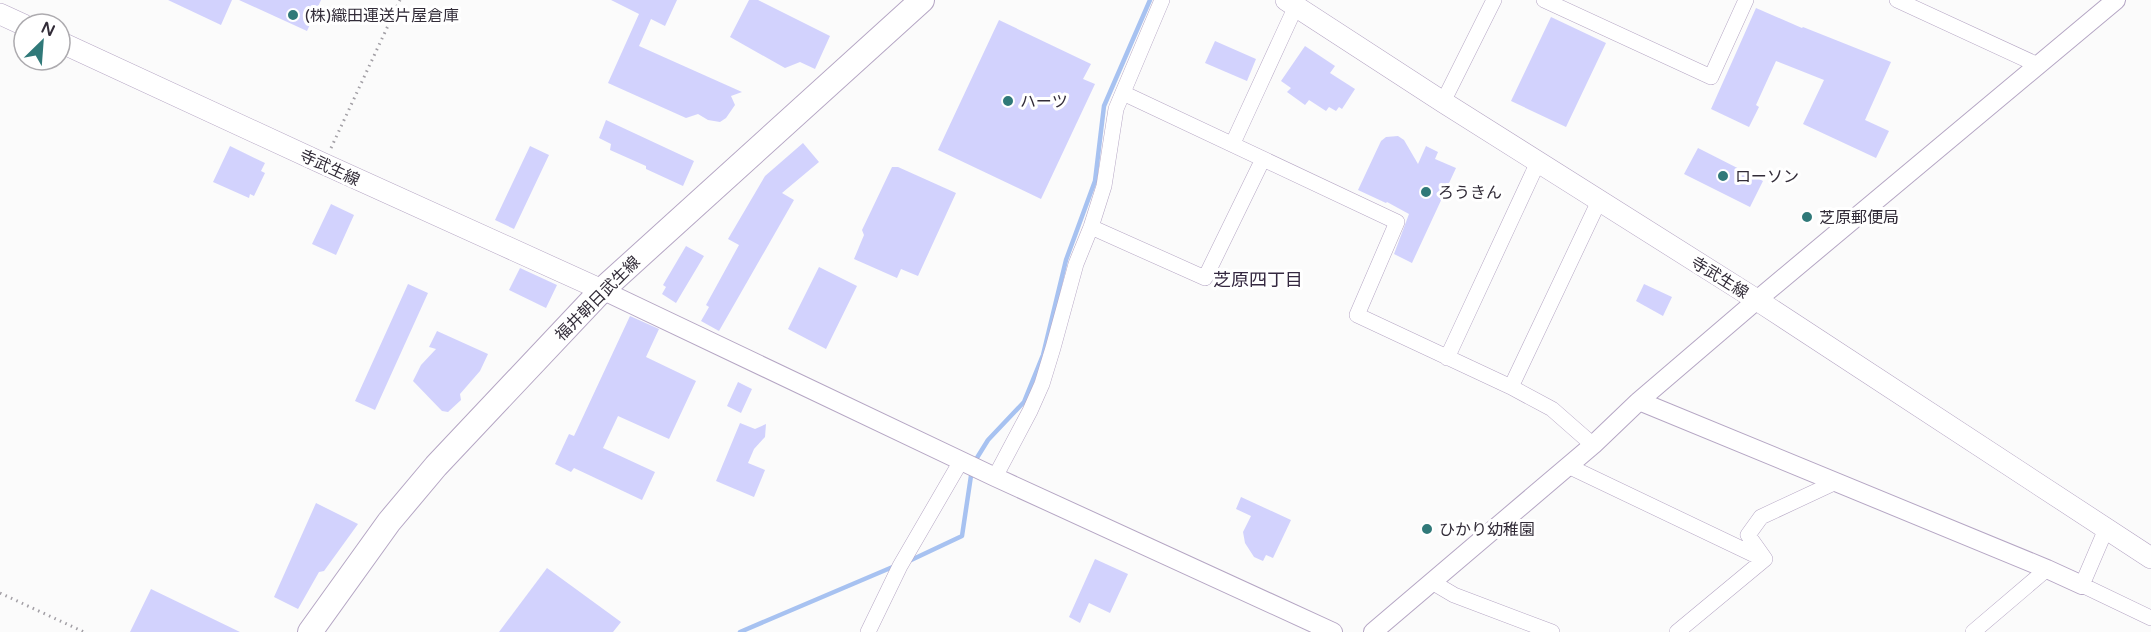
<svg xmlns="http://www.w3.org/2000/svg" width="2151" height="632" viewBox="0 0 2151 632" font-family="'Varela Round','Noto Sans JP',sans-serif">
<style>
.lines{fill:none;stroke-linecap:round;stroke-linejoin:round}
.stream{stroke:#a7c2f1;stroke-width:4.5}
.building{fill:#d2d2fd}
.minor-casing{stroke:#b5a6c4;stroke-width:16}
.tertiary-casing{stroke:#b5a6c4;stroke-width:20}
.secondary-casing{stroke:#b5a6c4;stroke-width:22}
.primary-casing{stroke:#b5a6c4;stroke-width:26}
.path{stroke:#a29fa5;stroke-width:3;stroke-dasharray:1.5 4.5;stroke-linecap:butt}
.minor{stroke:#fff;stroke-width:15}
.tertiary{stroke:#fff;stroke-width:18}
.secondary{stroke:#fff;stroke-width:21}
.primary{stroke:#fff;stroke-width:24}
.poi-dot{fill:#307979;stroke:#fff;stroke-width:2}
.labels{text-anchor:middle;stroke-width:6;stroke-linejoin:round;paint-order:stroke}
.poi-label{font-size:16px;fill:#322c38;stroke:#fff;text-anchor:start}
.street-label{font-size:16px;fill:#322c38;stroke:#fff}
.neighbourhood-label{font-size:18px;fill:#342840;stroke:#fff}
</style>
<rect width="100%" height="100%" fill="#fbfbfb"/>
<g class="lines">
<path class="stream" d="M 975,461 L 988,440 L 1024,402 L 1043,355 L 1066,260 L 1095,181 L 1104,106 L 1150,0
M 909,561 L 962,536 L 972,469
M 740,632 L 895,566"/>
</g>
<path class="building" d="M 168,0 L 232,0 L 221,25 Z
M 239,0 L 321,0 L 307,31 Z
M 611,0 L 677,0 L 665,26 L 651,19 L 639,46 L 742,92 L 731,96 L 735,105 L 726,118 L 720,122 L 708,120 L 698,114 L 686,118 L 608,83 L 639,14 Z
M 749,0 L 758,0 L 830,36 L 815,69 L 800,62 L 785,68 L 730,37 Z
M 1756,8 L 1802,28 L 1803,27 L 1891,62 L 1865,120 L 1889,131 L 1876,158 L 1803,124 L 1824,80 L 1776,61 L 1756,105 L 1759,107 L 1749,127 L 1711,109 Z
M 1551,17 L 1606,43 L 1566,127 L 1511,101 Z
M 999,20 L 1091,64 L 1083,79 L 1095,84 L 1041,199 L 938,150 Z
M 1215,41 L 1256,59 L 1247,81 L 1205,63 Z
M 1305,46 L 1335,66 L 1330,73 L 1355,89 L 1342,109 L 1339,107 L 1336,111 L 1329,107 L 1326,111 L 1309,100 L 1305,105 L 1287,92 L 1291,88 L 1281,81 Z
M 606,120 L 694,161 L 683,186 L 646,169 L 646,166 L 610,150 L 611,144 L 599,138 Z
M 1398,136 L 1404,140 L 1418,164 L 1426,146 L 1438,152 L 1435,159 L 1456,168 L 1412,263 L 1394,254 L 1409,214 L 1387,202 L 1386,203 L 1358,190 L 1381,141 L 1386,137 Z
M 803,143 L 819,162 L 782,193 L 794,200 L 719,331 L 701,321 L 709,307 L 706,305 L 739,245 L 728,239 L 765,176 Z
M 230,146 L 265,163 L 261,171 L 265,173 L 254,196 L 250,194 L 249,198 L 213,182 Z
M 530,146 L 549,155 L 514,229 L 495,220 Z
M 1698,148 L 1763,181 L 1750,207 L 1684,174 Z
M 892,167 L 898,167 L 956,193 L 918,276 L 901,269 L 897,278 L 854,259 L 864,235 L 862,230 Z
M 331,204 L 354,215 L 336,255 L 312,244 Z
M 686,246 L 704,256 L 676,303 L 662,294 L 666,287 L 663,285 Z
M 819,267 L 857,286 L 826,349 L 788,329 Z
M 520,268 L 557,285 L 546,308 L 509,290 Z
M 408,284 L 428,293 L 375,410 L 355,401 Z
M 1644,284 L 1672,297 L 1663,316 L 1636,301 Z
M 630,316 L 659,329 L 646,357 L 696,381 L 669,439 L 618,416 L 603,448 L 655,472 L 642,500 L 574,468 L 571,472 L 555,464 L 569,434 L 574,436 Z
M 437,331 L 488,354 L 480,371 L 460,394 L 461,400 L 448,412 L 442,411 L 413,381 L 421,365 L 436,349 L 429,347 Z
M 738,382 L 752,389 L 741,413 L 727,406 Z
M 740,423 L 755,429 L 766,424 L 765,437 L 754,449 L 748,463 L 765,470 L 754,497 L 716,481 Z
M 1241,497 L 1291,520 L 1273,558 L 1266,555 L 1263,561 L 1254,557 L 1245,543 L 1243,532 L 1251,516 L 1236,509 Z
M 316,503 L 358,524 L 324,571 L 319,572 L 298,609 L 274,597 Z
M 1095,559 L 1128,574 L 1110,613 L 1089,603 L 1080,623 L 1069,617 Z
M 547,568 L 621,622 L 613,632 L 499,632 Z
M 151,589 L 240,632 L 130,632 Z"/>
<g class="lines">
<g class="minor-casing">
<path id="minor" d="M 1544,0 L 1711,77 L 1746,0
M 1897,0 L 2038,65
M 1123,93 L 1397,222 L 1357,315 L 1511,387 L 1552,409 L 1593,445
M 1443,102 L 1494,0
M 1233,143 L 1296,6
M 1091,227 L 1205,278 L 1263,159
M 1447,358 L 1538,162
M 1511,387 L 1599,201
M 1568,466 L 1763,559
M 995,477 L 1030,411 L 1042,384 L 1053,348 L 1076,264 L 1091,227 L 1104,186 L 1116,109 L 1162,0
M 2106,529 L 2082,585 L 2151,618
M 1432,582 L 1454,595 L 1552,632
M 868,632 L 900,566 L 961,461
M 1677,632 L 1765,559 L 1748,535 L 1761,517 L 1836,482
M 1973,632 L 2047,569"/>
</g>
<g class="tertiary-casing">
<path id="tertiary" d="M 602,290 L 995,477 L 1333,632
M 1639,401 L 2047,569 L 2082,585
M 1373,632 L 1593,445 L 1639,401 L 1757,300 L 2116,0"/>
</g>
<g class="secondary-casing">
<path id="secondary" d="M 1286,0 L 1443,102 L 1757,300 L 2151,558
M 0,14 L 24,25
M 60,42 L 324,164 L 602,290"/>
</g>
<g class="primary-casing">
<path id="primary" d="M 310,632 L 389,522 L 436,466 L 602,290 L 922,0"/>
</g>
<path class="path" d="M 331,148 L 400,0
M 0,593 L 84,632"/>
<use href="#minor" class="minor"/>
<use href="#tertiary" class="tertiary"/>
<use href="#secondary" class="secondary"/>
<use href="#primary" class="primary"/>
</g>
<g class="poi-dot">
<circle cx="293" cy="15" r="6"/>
<circle cx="1008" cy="101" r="6"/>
<circle cx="1723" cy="176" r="6"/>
<circle cx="1426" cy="192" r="6"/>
<circle cx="1807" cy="217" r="6"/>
<circle cx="1427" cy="529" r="6"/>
</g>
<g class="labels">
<g class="poi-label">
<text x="305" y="21">(株)織田運送片屋倉庫</text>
<text x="1020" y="107">ハーツ</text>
<text x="1735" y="182">ローソン</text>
<text x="1438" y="198">ろうきん</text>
<text x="1819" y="223">芝原郵便局</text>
<text x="1439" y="535">ひかり幼稚園</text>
</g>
<g class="street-label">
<text transform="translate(330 167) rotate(25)" y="6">寺武生線</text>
<text transform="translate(1720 277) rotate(32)" y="6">寺武生線</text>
<text transform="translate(597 298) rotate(-45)" y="6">福井朝日武生線</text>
</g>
<g class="neighbourhood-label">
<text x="1258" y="286">芝原四丁目</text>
</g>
</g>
<g transform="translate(42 42) rotate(25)"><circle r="28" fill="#ffffff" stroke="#adabaf" stroke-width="1.5"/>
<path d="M0-4.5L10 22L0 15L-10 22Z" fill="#307979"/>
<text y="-9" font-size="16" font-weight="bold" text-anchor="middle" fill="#322c38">N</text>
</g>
</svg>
